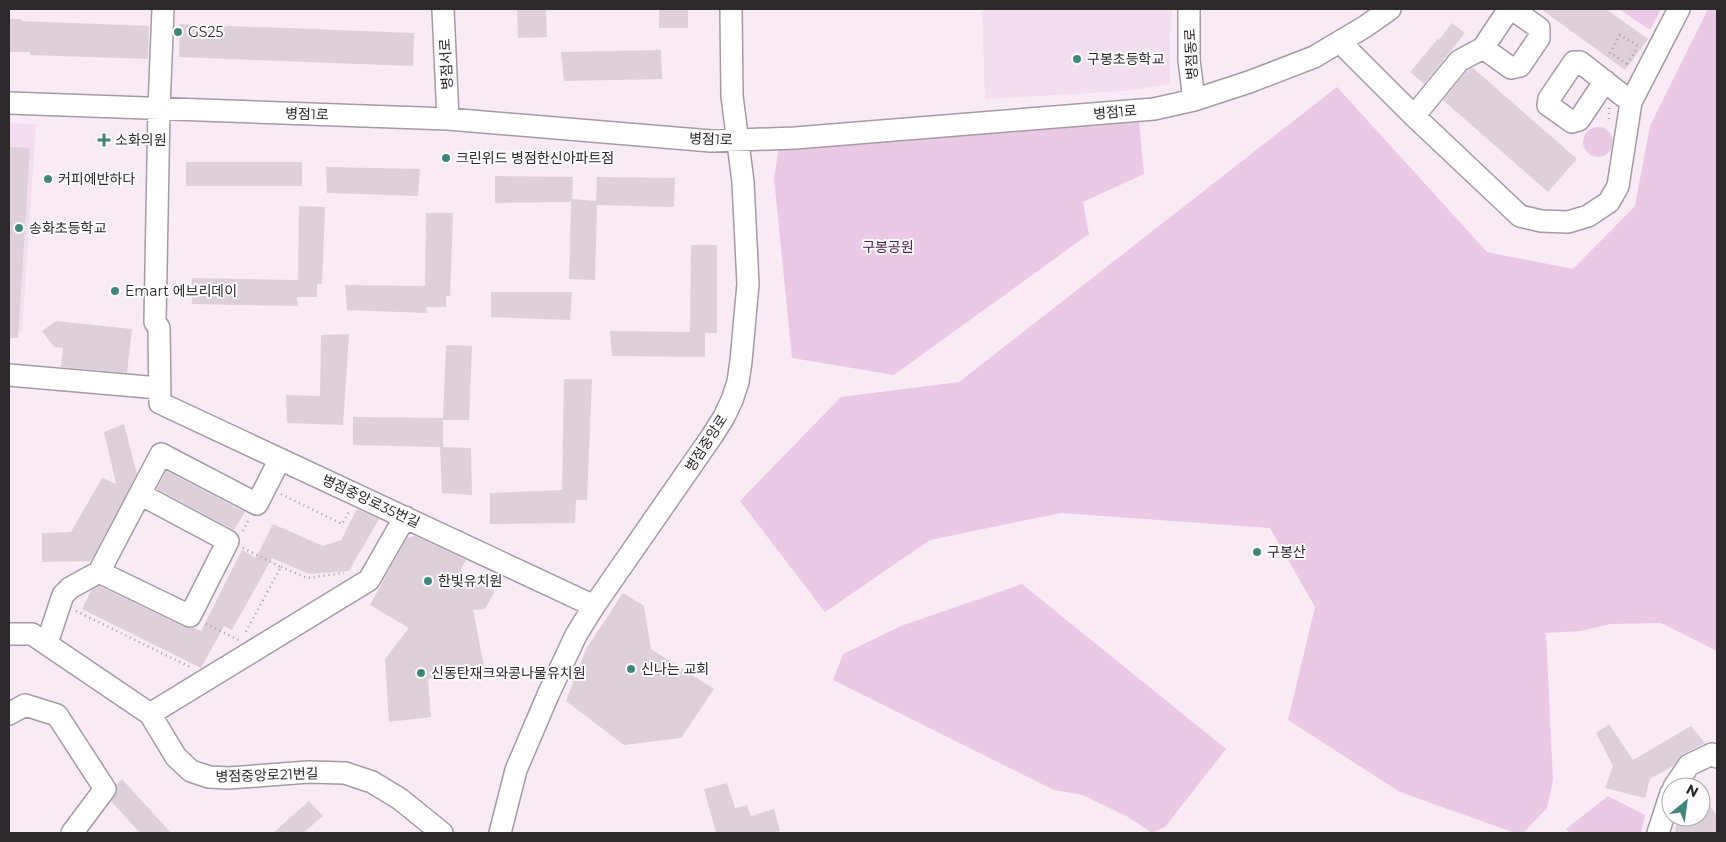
<svg xmlns="http://www.w3.org/2000/svg" width="1726" height="842" viewBox="0 0 1726 842" font-family="Montserrat,'Noto Sans KR',sans-serif">
<style>
.built{fill:#f2deee}
.green{fill:#eac9e4}
.building{fill:#ddd0da}
.lines{fill:none;stroke-linecap:round;stroke-linejoin:round}
.minor-casing{stroke:#a69aa4;stroke-width:24}
.path{stroke:#a79da5;stroke-width:2.5;stroke-dasharray:1 4;stroke-linecap:butt}
.minor{stroke:#fff;stroke-width:21}
.poi-dot{fill:#41867b;stroke:#fefcfe;stroke-width:2}
.labels{text-anchor:middle;stroke-width:4;stroke-linejoin:round;paint-order:stroke}
.poi-label{font-size:14px;fill:#2d282c;stroke:#fefcfe;text-anchor:start}
.street-label{font-size:14px;fill:#2d282c;stroke:#fefcfe}
.park-label{font-size:14px;fill:#4c2147;stroke:#fefcfe}
</style>
<rect width="100%" height="100%" fill="#f8ebf5"/>
<path class="built" d="M 982,9 L 1172,9 L 1170,35 L 1170,84 L 1124,91 L 985,99 Z
M 9,123 L 36,124 L 22,331 L 9,332 Z"/>
<path class="green" d="M 1619,9 L 1661,9 L 1650,30 Z
M 1708,9 L 1717,9 L 1717,651 L 1661,623 L 1611,624 L 1581,631 L 1546,633 L 1553,780 L 1547,808 L 1523,833 L 1515,833 L 1400,792 L 1288,720 L 1315,607 L 1270,528 L 1061,513 L 930,540 L 825,612 L 740,501 L 841,397 L 959,382 L 1337,87 L 1487,252 L 1573,269 L 1635,206 L 1650,126 Z
M 1139,121 L 1144,174 L 1083,202 L 1089,234 L 894,375 L 792,358 L 774,178 L 779,147 Z
M1583 142a15 15 0 1 1 30 0a15 15 0 1 1-30 0Z
M 1022,584 L 1226,749 L 1165,827 L 1152,833 L 1128,817 L 1083,795 L 1054,790 L 833,680 L 843,654 L 901,626 Z
M 1608,796 L 1645,815 L 1641,833 L 1570,833 L 1566,829 Z"/>
<path class="building" d="M 517,9 L 546,9 L 547,37 L 518,38 Z
M 659,9 L 688,9 L 688,28 L 659,28 Z
M 1541,9 L 1606,9 L 1648,39 L 1625,70 Z
M 9,19 L 22,19 L 22,21 L 149,26 L 148,59 L 30,55 L 30,52 L 9,52 Z
M 1452,23 L 1465,33 L 1424,84 L 1410,72 L 1438,39 L 1439,40 Z
M 180,24 L 414,33 L 413,66 L 179,57 Z
M 661,50 L 662,79 L 564,81 L 561,52 Z
M 1473,68 L 1577,159 L 1548,192 L 1443,100 L 1467,71 Z
M 9,147 L 30,148 L 18,338 L 9,338 Z
M 186,162 L 302,162 L 302,186 L 186,186 Z
M 326,167 L 420,169 L 418,196 L 327,193 Z
M 495,176 L 573,177 L 572,199 L 596,201 L 597,177 L 675,178 L 674,207 L 597,205 L 595,280 L 569,279 L 571,202 L 495,203 Z
M 299,206 L 325,207 L 322,284 L 317,284 L 317,297 L 297,297 L 298,306 L 192,304 L 192,278 L 298,280 Z
M 426,213 L 453,213 L 450,296 L 446,296 L 446,307 L 426,307 L 427,313 L 347,310 L 345,285 L 425,286 Z
M 691,245 L 717,245 L 717,333 L 705,333 L 705,357 L 612,356 L 610,331 L 690,332 Z
M 491,292 L 572,292 L 570,320 L 491,317 Z
M 56,321 L 132,329 L 127,373 L 61,367 L 63,348 L 54,347 L 42,331 Z
M 349,334 L 343,425 L 287,423 L 286,395 L 320,396 L 321,335 Z
M 446,345 L 472,346 L 469,420 L 443,420 L 443,447 L 471,448 L 472,495 L 442,493 L 440,447 L 353,445 L 353,417 L 443,418 Z
M 564,379 L 592,379 L 587,500 L 576,500 L 575,523 L 490,524 L 490,493 L 562,490 Z
M 124,424 L 137,474 L 91,561 L 42,562 L 42,533 L 71,532 L 102,478 L 116,484 L 104,432 Z
M 166,471 L 245,512 L 234,530 L 157,489 Z
M 357,509 L 379,519 L 349,571 L 309,574 L 272,558 L 232,630 L 224,626 L 201,668 L 82,609 L 91,591 L 99,586 L 185,627 L 194,628 L 201,631 L 242,550 L 256,558 L 273,524 L 323,546 L 341,540 Z
M 415,536 L 466,560 L 458,575 L 495,591 L 485,609 L 473,610 L 484,666 L 428,679 L 431,717 L 389,722 L 385,659 L 409,628 L 370,605 L 407,538 Z
M 623,593 L 644,606 L 651,649 L 714,689 L 681,738 L 624,745 L 566,701 L 586,649 Z
M 1609,724 L 1633,760 L 1691,726 L 1705,743 L 1683,754 L 1673,766 L 1650,779 L 1645,798 L 1605,788 L 1613,766 L 1596,733 Z
M 122,779 L 171,833 L 140,833 L 111,801 L 117,790 L 116,785 Z
M 727,783 L 735,808 L 747,805 L 751,816 L 774,809 L 780,831 L 771,833 L 716,833 L 704,789 Z
M 1701,792 L 1717,816 L 1717,833 L 1675,833 L 1677,817 L 1701,817 Z
M 309,801 L 323,816 L 303,833 L 273,833 Z"/>
<g class="lines">
<g class="minor-casing">
<path id="minor" d="M 163,9 L 159,108 L 155,322 L 159,328 L 160,403 L 594,606
M 443,9 L 448,119
M 1189,9 L 1189,60 L 1194,100
M 1340,42 L 1414,116 L 1520,216 L 1541,221 L 1568,222 L 1588,216 L 1609,202 L 1618,186 L 1631,102 L 1679,9
M 1605,81 L 1579,120 L 1572,122 L 1548,105 L 1549,99 L 1574,62 L 1580,62 L 1631,102
M 9,103 L 448,119 L 711,141 L 795,138 L 1154,109 L 1194,100 L 1249,82 L 1314,57 L 1366,26 L 1390,9
M 1414,116 L 1459,61 L 1483,48 L 1507,12 L 1515,11 L 1539,28 L 1539,38 L 1520,66 L 1511,68 L 1483,48
M 9,375 L 159,388
M 99,572 L 190,616 L 228,541 L 140,494
M 9,634 L 32,634 L 150,714 L 176,757 L 191,771 L 209,777 L 229,778 L 308,772 L 345,773 L 372,782 L 400,799 L 442,833
M 47,643 L 63,595 L 70,588 L 99,572 L 161,454 L 257,504 L 280,459
M 9,714 L 25,705 L 57,715 L 105,789 L 72,833
M 150,714 L 369,580 L 405,517
M 1674,787 L 1689,765 L 1712,754 L 1717,757
M 500,833 L 516,770 L 548,695 L 576,635 L 594,606 L 712,436 L 724,417 L 732,400 L 738,382 L 741,361 L 748,284 L 743,182 L 732,96 L 731,9
M 1658,833 L 1671,793"/>
</g>
<path class="path" d="M 1627,64 L 1610,53 L 1620,35 L 1639,46
M 1627,64 L 1636,50
M 1609,108 L 1609,120
M 281,494 L 342,524 L 350,510
M 243,531 L 249,519
M 243,548 L 281,567 L 244,635
M 281,567 L 307,578 L 344,573
M 76,611 L 192,668
M 206,624 L 239,640"/>
<use href="#minor" class="minor"/>
</g>
<g class="poi-dot">
<circle cx="178" cy="32" r="5"/>
<circle cx="1077" cy="59" r="5"/>
<path d="M101.5 132.5h5v5h5v5h-5v5h-5v-5h-5v-5h5z"/>
<circle cx="446" cy="158" r="5"/>
<circle cx="48" cy="179" r="5"/>
<circle cx="19" cy="228" r="5"/>
<circle cx="115" cy="291" r="5"/>
<circle cx="1257" cy="552" r="5"/>
<circle cx="428" cy="581" r="5"/>
<circle cx="631" cy="669" r="5"/>
<circle cx="421" cy="673" r="5"/>
</g>
<g class="labels">
<g class="poi-label">
<text x="188" y="37">GS25</text>
<text x="1087" y="64">구봉초등학교</text>
<text x="115" y="145">소화의원</text>
<text x="456" y="163">크린위드 병점한신아파트점</text>
<text x="58" y="184">커피에반하다</text>
<text x="29" y="233">송화초등학교</text>
<text x="125" y="296">Emart 에브리데이</text>
<text x="1267" y="557">구봉산</text>
<text x="438" y="586">한빛유치원</text>
<text x="641" y="674">신나는 교회</text>
<text x="431" y="678">신동탄재크와콩나물유치원</text>
</g>
<g class="street-label">
<text transform="translate(1191 54) rotate(-93)" y="5">병점동로</text>
<text transform="translate(446 64) rotate(-93)" y="5">병점서로</text>
<text transform="translate(1115 112) rotate(-5)" y="5">병점1로</text>
<text transform="translate(307 114) rotate(2)" y="5">병점1로</text>
<text transform="translate(711 139) rotate(2)" y="5">병점1로</text>
<text transform="translate(706 443) rotate(-57)" y="5">병점중앙로</text>
<text transform="translate(371 501) rotate(25)" y="5">병점중앙로35번길</text>
<text transform="translate(267 775) rotate(-2)" y="5">병점중앙로21번길</text>
</g>
<g class="park-label">
<text x="888" y="252">구봉공원</text>
</g>
</g>
<rect width="1726" height="842" fill="none" stroke="#2d282c" stroke-width="20"/>
<g transform="translate(1686 802) rotate(29)"><circle r="24" fill="#fefcfe" stroke="#aaa7aa"/>
<path d="M0-4L9 19L0 12L-9 19Z" fill="#41867b"/>
<text y="-8" font-size="14" font-weight="bold" text-anchor="middle" fill="#2d282c">N</text>
</g>
</svg>
